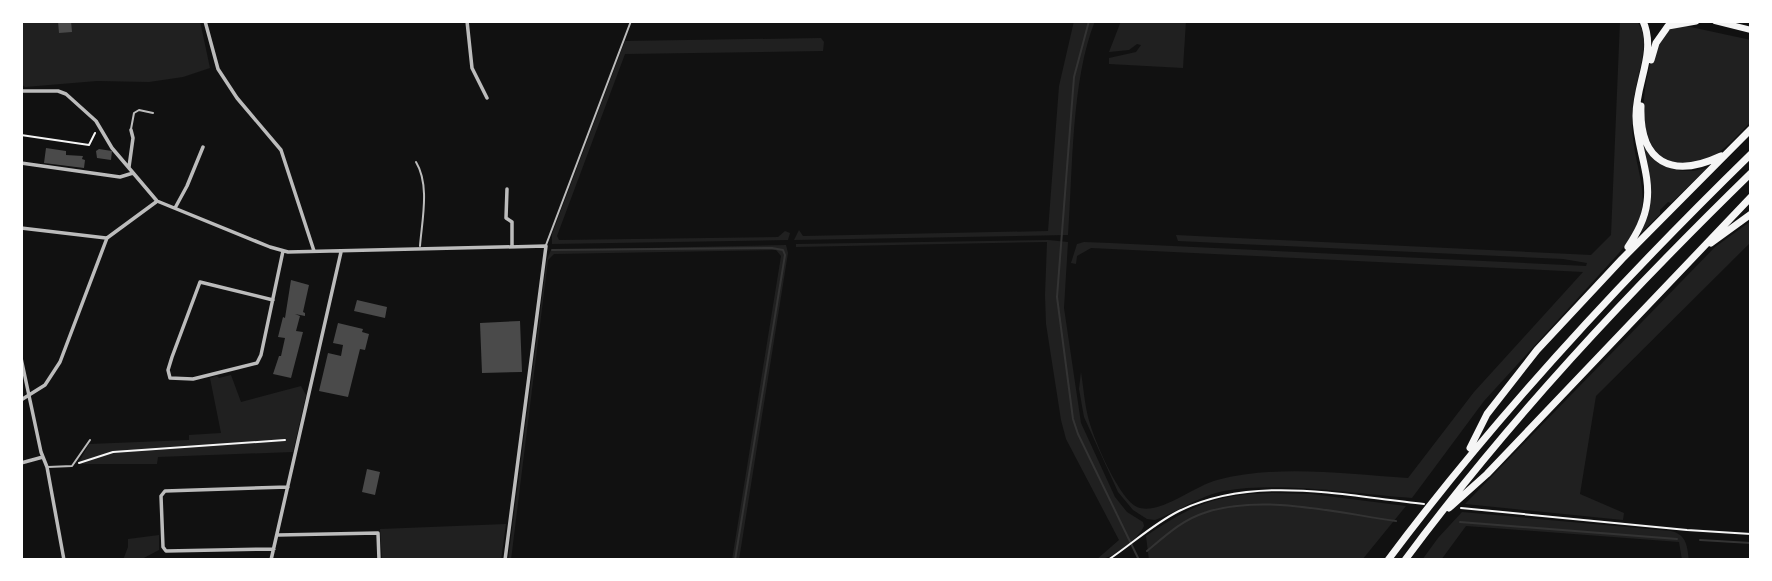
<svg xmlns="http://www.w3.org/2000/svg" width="1772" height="581" viewBox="0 0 1772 581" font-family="Karla,sans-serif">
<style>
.green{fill:#202020}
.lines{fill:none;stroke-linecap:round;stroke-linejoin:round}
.stream{stroke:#333;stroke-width:2}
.building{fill:#4a4a4a}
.path{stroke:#f5f5f5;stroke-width:2}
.service{stroke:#bcbcbc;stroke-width:2}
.minor{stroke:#bcbcbc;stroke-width:3.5}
.trunk{stroke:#f5f5f5;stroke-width:6}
.motorway{stroke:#f5f5f5;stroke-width:7}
</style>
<rect width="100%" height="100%" fill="#111"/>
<path class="green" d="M 21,21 L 200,21 L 210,68 L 183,77 L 149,82 L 97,81 L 25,87 L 21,84 Z
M 1074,21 L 1095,21 C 1071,81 1073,169 1068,235 L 794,240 L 799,230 L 803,236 L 1048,231 L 1059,86 Z
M 1121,21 L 1186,21 L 1183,68 L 1109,64 L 1109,58 L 1136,52 L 1141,45 L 1137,44 L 1129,50 L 1109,52 Z
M 1620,21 L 1637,21 L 1642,30 L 1644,41 C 1643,68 1631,94 1632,121 C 1632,177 1663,201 1619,253 L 1484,401 L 1412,498 C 1356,494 1280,481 1224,491 C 1199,496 1179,511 1155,520 L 1147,519 L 1133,510 L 1118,492 L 1084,417 L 1079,389 L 1081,372 C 1084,391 1085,412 1092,430 C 1098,448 1120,499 1137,507 C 1159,516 1194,486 1217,480 C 1278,464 1345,474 1408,478 L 1474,392 L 1583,272 L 1091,248 L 1077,256 L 1076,264 L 1071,263 L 1077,244 L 1084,242 L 1110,243 L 1586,266 L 1587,263 L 1563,259 L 1178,241 L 1176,235 L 1591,255 L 1611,235 Z
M 1686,26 L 1751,40 L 1751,122 C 1737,135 1723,153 1705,161 C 1694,165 1684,165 1673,162 C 1628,151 1643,58 1666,33 C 1671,27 1680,27 1686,26 Z
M 821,38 L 824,42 L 823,51 L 625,54 L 557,236 L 559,240 L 778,237 L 785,231 L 790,233 L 788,240 L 552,244 L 552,234 L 625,41 Z
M 1641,138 C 1653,166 1677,177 1707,168 L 1671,203 L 1668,202 L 1660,210 L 1660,214 L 1640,234 C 1656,202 1646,172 1641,138 Z
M 1751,221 L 1751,242 L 1596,396 L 1580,494 L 1624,513 L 1623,520 L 1465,504 L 1715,247 Z
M 1048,240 L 1068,242 L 1064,308 L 1081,423 L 1115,497 L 1127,512 L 1143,522 L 1144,526 C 1138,540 1111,560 1096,560 L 1119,540 L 1066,439 L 1061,420 L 1046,324 L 1045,295 L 1047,242 L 796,247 L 796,244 Z
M 786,245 L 788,253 L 739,560 L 732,560 L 781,256 L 776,250 L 554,254 L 548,260 L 511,560 L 508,560 L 547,259 L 551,250 Z
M 231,375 L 241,402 L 301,386 L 306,395 L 293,452 L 158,457 L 157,464 L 78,464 L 89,444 L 189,440 L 189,435 L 221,433 L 210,378 L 217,376 L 219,378 Z
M 1273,493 L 1311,494 L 1406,506 L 1362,560 L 1149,560 L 1146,536 C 1191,505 1218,494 1273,493 Z
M 1462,512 L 1671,531 C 1687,535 1687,546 1689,560 L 1682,560 L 1679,542 L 1466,526 L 1441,560 L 1422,560 L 1438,538 Z
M 506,524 L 501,560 L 382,560 L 380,529 Z
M 159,535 L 159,550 L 140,560 L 123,560 L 128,547 L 128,539 Z"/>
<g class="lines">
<path class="stream" d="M 1089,21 L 1074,77 L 1057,297 L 1073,419 L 1078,434 L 1139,560
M 552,250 L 772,248 L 783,250 L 785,255 L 735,560
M 1460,522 L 1677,539
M 1700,540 L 1751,543
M 1147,551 C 1165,536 1182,520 1204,513 C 1261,493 1338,513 1396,521"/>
</g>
<path class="building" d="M 58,21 L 71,21 L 72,32 L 59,33 Z
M 46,148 L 66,151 L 66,155 L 83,156 L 82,159 L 85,160 L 84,168 L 44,163 Z
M 99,149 L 112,151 L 111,160 L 97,158 L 96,151 Z
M 291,280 L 309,285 L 303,312 L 305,313 L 305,316 L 295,314 L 300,316 L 296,331 L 303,332 L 291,378 L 273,374 L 279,356 L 281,356 L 285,338 L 278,337 L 283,317 L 285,318 Z
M 357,300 L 387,307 L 385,318 L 354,311 Z
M 520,321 L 522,372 L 482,373 L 480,323 Z
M 338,323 L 363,329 L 362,332 L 369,334 L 365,350 L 360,349 L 348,397 L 319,391 L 328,353 L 341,356 L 343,345 L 333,343 Z
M 367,469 L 380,472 L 375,495 L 362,492 Z"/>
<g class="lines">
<path class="path" d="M 21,135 L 89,145 L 95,133
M 79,463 L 113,452 L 285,440
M 1461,508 L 1687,530 L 1751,534
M 1108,560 C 1132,544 1153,524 1179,511 C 1255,474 1343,496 1424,504"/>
<path class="service" d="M 131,129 L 134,113 L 139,110 L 153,113
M 416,162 C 430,185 422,220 420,246
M 546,245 L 631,21
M 48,467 L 72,466 L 90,440"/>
<path class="minor" d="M 205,21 L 218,69 L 237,98 L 281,150 L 314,251
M 467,21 L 472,68 L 487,98
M 21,91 L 58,91 L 66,94 L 96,121 L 112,148 L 157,201 L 270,247 L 288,252 L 546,246 L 505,560
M 21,163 L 120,177 L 133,173
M 129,167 L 133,138 L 131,130
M 507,189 L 506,218 L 512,222 L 512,246
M 175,208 L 187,186 L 203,147
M 21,228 L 106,238
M 273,300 L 200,282 L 172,357 L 168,370 L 170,378 L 193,379 L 257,363 L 261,355 L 283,251
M 21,358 L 41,452 L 47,467 L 64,560
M 21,400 L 45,385 L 60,362 L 107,238 L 156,202
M 21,463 L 43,457
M 278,535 L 378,533 L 379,560
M 274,549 L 166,551 L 163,547 L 161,496 L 165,491 L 288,487
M 271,560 L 341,252"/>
<path class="trunk" d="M 1715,21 L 1751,30"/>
<path class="motorway" d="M 1651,60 L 1656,43 L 1668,26 L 1696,21
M 1641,106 C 1639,163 1672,179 1721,156
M 1711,243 L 1751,214
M 1628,247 C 1637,233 1645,219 1647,202 C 1651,174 1636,145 1636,117 C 1635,84 1657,53 1643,21
M 1470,448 L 1487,414 L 1537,350 L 1622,259 L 1751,129
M 1449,508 L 1487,474 L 1751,197
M 1388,560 C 1497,414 1621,281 1751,154
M 1405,560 C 1508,421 1627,294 1751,173"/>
</g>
<rect width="1772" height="581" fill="none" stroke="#ffffff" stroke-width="46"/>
</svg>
